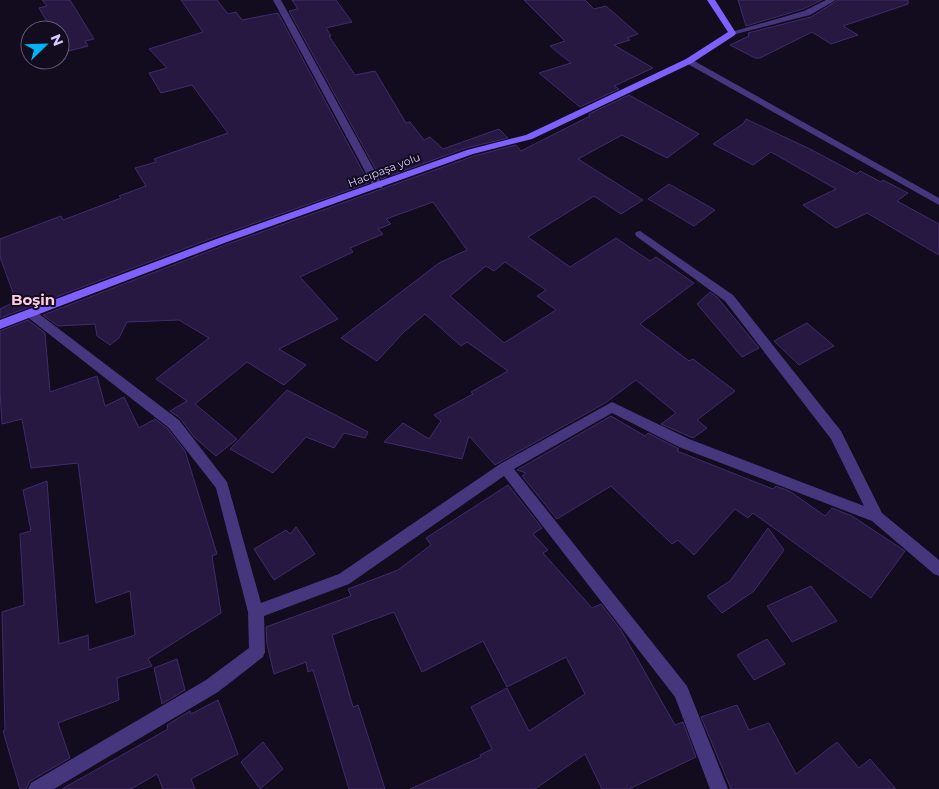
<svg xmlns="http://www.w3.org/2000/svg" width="939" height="789" viewBox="0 0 939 789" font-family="Montserrat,sans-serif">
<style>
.building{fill:#261840;stroke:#422a6c;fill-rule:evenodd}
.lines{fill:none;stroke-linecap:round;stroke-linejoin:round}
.street{fill:#45367e;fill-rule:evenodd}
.secondary{fill:#7e60ff;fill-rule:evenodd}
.labels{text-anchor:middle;stroke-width:4;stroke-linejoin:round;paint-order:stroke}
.far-street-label{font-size:11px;fill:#d8c9ff;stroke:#120c1e}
.quarter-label{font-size:15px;font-weight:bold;fill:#ffcbe4;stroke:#120c1e}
</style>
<rect width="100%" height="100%" fill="#120c1e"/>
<path class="building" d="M 42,0 L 70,0 L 94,39 L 85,41 L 88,46 L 65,52 L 60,43 L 60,30 L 52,30 L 39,8 L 47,6 Z
M 181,0 L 217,0 L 228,14 L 236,12 L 242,20 L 278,13 L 369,183 L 218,236 L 0,318 L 0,309 L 16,301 L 0,257 L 0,239 L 61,216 L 63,220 L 121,198 L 119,196 L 146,186 L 135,168 L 156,162 L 154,159 L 228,133 L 192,85 L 161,93 L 149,73 L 167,68 L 149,49 L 203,32 Z
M 292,0 L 336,0 L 352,22 L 326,28 L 331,36 L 329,36 L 355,75 L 375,71 L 406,123 L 410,122 L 424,140 L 430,137 L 443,149 L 499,129 L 508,138 L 466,148 L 381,179 L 289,11 L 298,9 Z
M 524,0 L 585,0 L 594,9 L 606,6 L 638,34 L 627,38 L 630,40 L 614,45 L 653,68 L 614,86 L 619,89 L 580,107 L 539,73 L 571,63 L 550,46 L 565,41 Z
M 738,0 L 822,0 L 803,9 L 746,26 Z
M 838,0 L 908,0 L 908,4 L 843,26 L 858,35 L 831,44 L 812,32 L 760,58 L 755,58 L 730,45 L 749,36 L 748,33 L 811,17 Z
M 629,95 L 699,134 L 667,158 L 622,135 L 578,159 L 643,200 L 621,214 L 594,196 L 528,237 L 570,267 L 616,238 L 650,261 L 656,257 L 694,283 L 640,324 L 689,361 L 693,359 L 735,391 L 697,420 L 707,428 L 693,438 L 661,424 L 676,413 L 636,380 L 605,403 L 495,465 L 469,436 L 462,459 L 384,442 L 403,423 L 429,439 L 441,421 L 434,415 L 473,394 L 471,392 L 508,371 L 467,342 L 461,346 L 425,314 L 404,332 L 377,361 L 341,338 L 439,263 L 467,250 L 433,202 L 386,219 L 391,224 L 378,229 L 383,234 L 350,248 L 353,252 L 300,277 L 338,319 L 279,349 L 306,365 L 284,385 L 247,362 L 195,404 L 237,439 L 216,456 L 194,437 L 180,418 L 170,411 L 187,401 L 156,379 L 209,338 L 179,320 L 127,322 L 119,338 L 110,345 L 97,336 L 95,324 L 58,326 L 43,315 L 228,244 L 474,156 L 516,145 L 521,151 L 590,116 L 589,114 ZM 505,262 L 546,290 L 537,296 L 556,310 L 504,343 L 450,296 L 486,266 L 494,271 Z
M 746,119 L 810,149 L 857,174 L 860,171 L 881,182 L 883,180 L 908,193 L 897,201 L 939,224 L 939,255 L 867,213 L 836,228 L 803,205 L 836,189 L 771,152 L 753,165 L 713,144 L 744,123 Z
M 669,184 L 715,210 L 694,226 L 648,199 Z
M 710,292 L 717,297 L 759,348 L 742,357 L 697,304 Z
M 28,320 L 45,333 L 50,392 L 97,376 L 105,406 L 124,397 L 139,428 L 155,419 L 168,429 L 185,451 L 217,554 L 212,556 L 221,613 L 148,659 L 152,666 L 117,678 L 119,700 L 58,723 L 70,758 L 30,781 L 26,789 L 20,789 L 3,731 L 5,730 L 2,612 L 24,605 L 20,534 L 31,531 L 23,490 L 47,481 L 59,644 L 88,635 L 89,650 L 135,635 L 130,591 L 96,603 L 78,463 L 31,468 L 22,419 L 2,424 L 0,392 L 0,331 Z
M 807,323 L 834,346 L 799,365 L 774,341 Z
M 287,390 L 368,432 L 365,438 L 344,433 L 334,448 L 306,437 L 273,473 L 230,449 Z
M 611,416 L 645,436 L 648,433 L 679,449 L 677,451 L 773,489 L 776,486 L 791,492 L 825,516 L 832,508 L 852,516 L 905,551 L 871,598 L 753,513 L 748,518 L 735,509 L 694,555 L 678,540 L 672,544 L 611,486 L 557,519 L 522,476 L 526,473 L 517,470 Z
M 508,485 L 542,528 L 533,534 L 548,550 L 543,553 L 592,608 L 601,604 L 621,630 L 675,725 L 683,722 L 696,757 L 629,789 L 602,789 L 585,754 L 535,789 L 410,789 L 481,757 L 480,755 L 492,749 L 471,707 L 507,688 L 529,731 L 585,694 L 566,657 L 507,687 L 483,641 L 422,672 L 394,612 L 332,635 L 353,707 L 358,705 L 385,789 L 349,789 L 313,670 L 308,672 L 306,662 L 274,674 L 267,644 L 266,627 L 351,596 L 348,589 L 398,570 L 431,545 L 426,538 Z
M 296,527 L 315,554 L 274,580 L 254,549 L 286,530 L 290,534 Z
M 768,528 L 784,550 L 754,591 L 722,613 L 707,596 L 730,581 Z
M 811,586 L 837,621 L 792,642 L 767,606 Z
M 767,639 L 785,664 L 754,680 L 737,655 Z
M 177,659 L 185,690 L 162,704 L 154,668 Z
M 218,700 L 238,754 L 191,779 L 195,789 L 163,789 L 157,774 L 131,789 L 62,789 L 168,729 L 167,725 L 190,711 L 191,714 Z
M 737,705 L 749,730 L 769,723 L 796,774 L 837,742 L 859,768 L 870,759 L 896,789 L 731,789 L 701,717 Z
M 263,742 L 283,769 L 260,789 L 241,762 Z"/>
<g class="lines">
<path class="street" d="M 273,0 L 281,0 L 383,186 L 382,188 L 374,188 L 373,186 Z
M 826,0 L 836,0 L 810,15 L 732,35 L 728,33 L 804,11 Z
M 689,58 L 939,198 L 939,205 L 686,63 L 685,61 Z
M 640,231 L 733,295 L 841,431 L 882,513 L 939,560 L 939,576 L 934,574 L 872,521 L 679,447 L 612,413 L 514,469 L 687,686 L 728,789 L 710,789 L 675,697 L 504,476 L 349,584 L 264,616 L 265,652 L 263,657 L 218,692 L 54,789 L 28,789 L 31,783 L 206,680 L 249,648 L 248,612 L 216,488 L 169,428 L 26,316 L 24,313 L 26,310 L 34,310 L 179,420 L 227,482 L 261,603 L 339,574 L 500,464 L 612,402 L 689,439 L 864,506 L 831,439 L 725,301 L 636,236 L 635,234 L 636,232 Z"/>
<path class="secondary" d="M 707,0 L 715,0 L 736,33 L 735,35 L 692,63 L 532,139 L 473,154 L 227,242 L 0,329 L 0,320 L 219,238 L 467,150 L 526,135 L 686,59 L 728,32 Z"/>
</g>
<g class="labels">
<g class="far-street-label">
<text transform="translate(384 170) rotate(-21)" y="4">Hacıpaşa yolu</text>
</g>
<g class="quarter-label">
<text x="33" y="305">Boşin</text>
</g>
</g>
<g transform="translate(45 45) rotate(67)"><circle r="24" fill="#120c1e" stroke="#615878"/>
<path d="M0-4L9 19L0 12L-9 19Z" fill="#00b4f4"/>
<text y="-8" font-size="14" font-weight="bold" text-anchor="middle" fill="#d8c9ff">N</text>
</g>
</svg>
